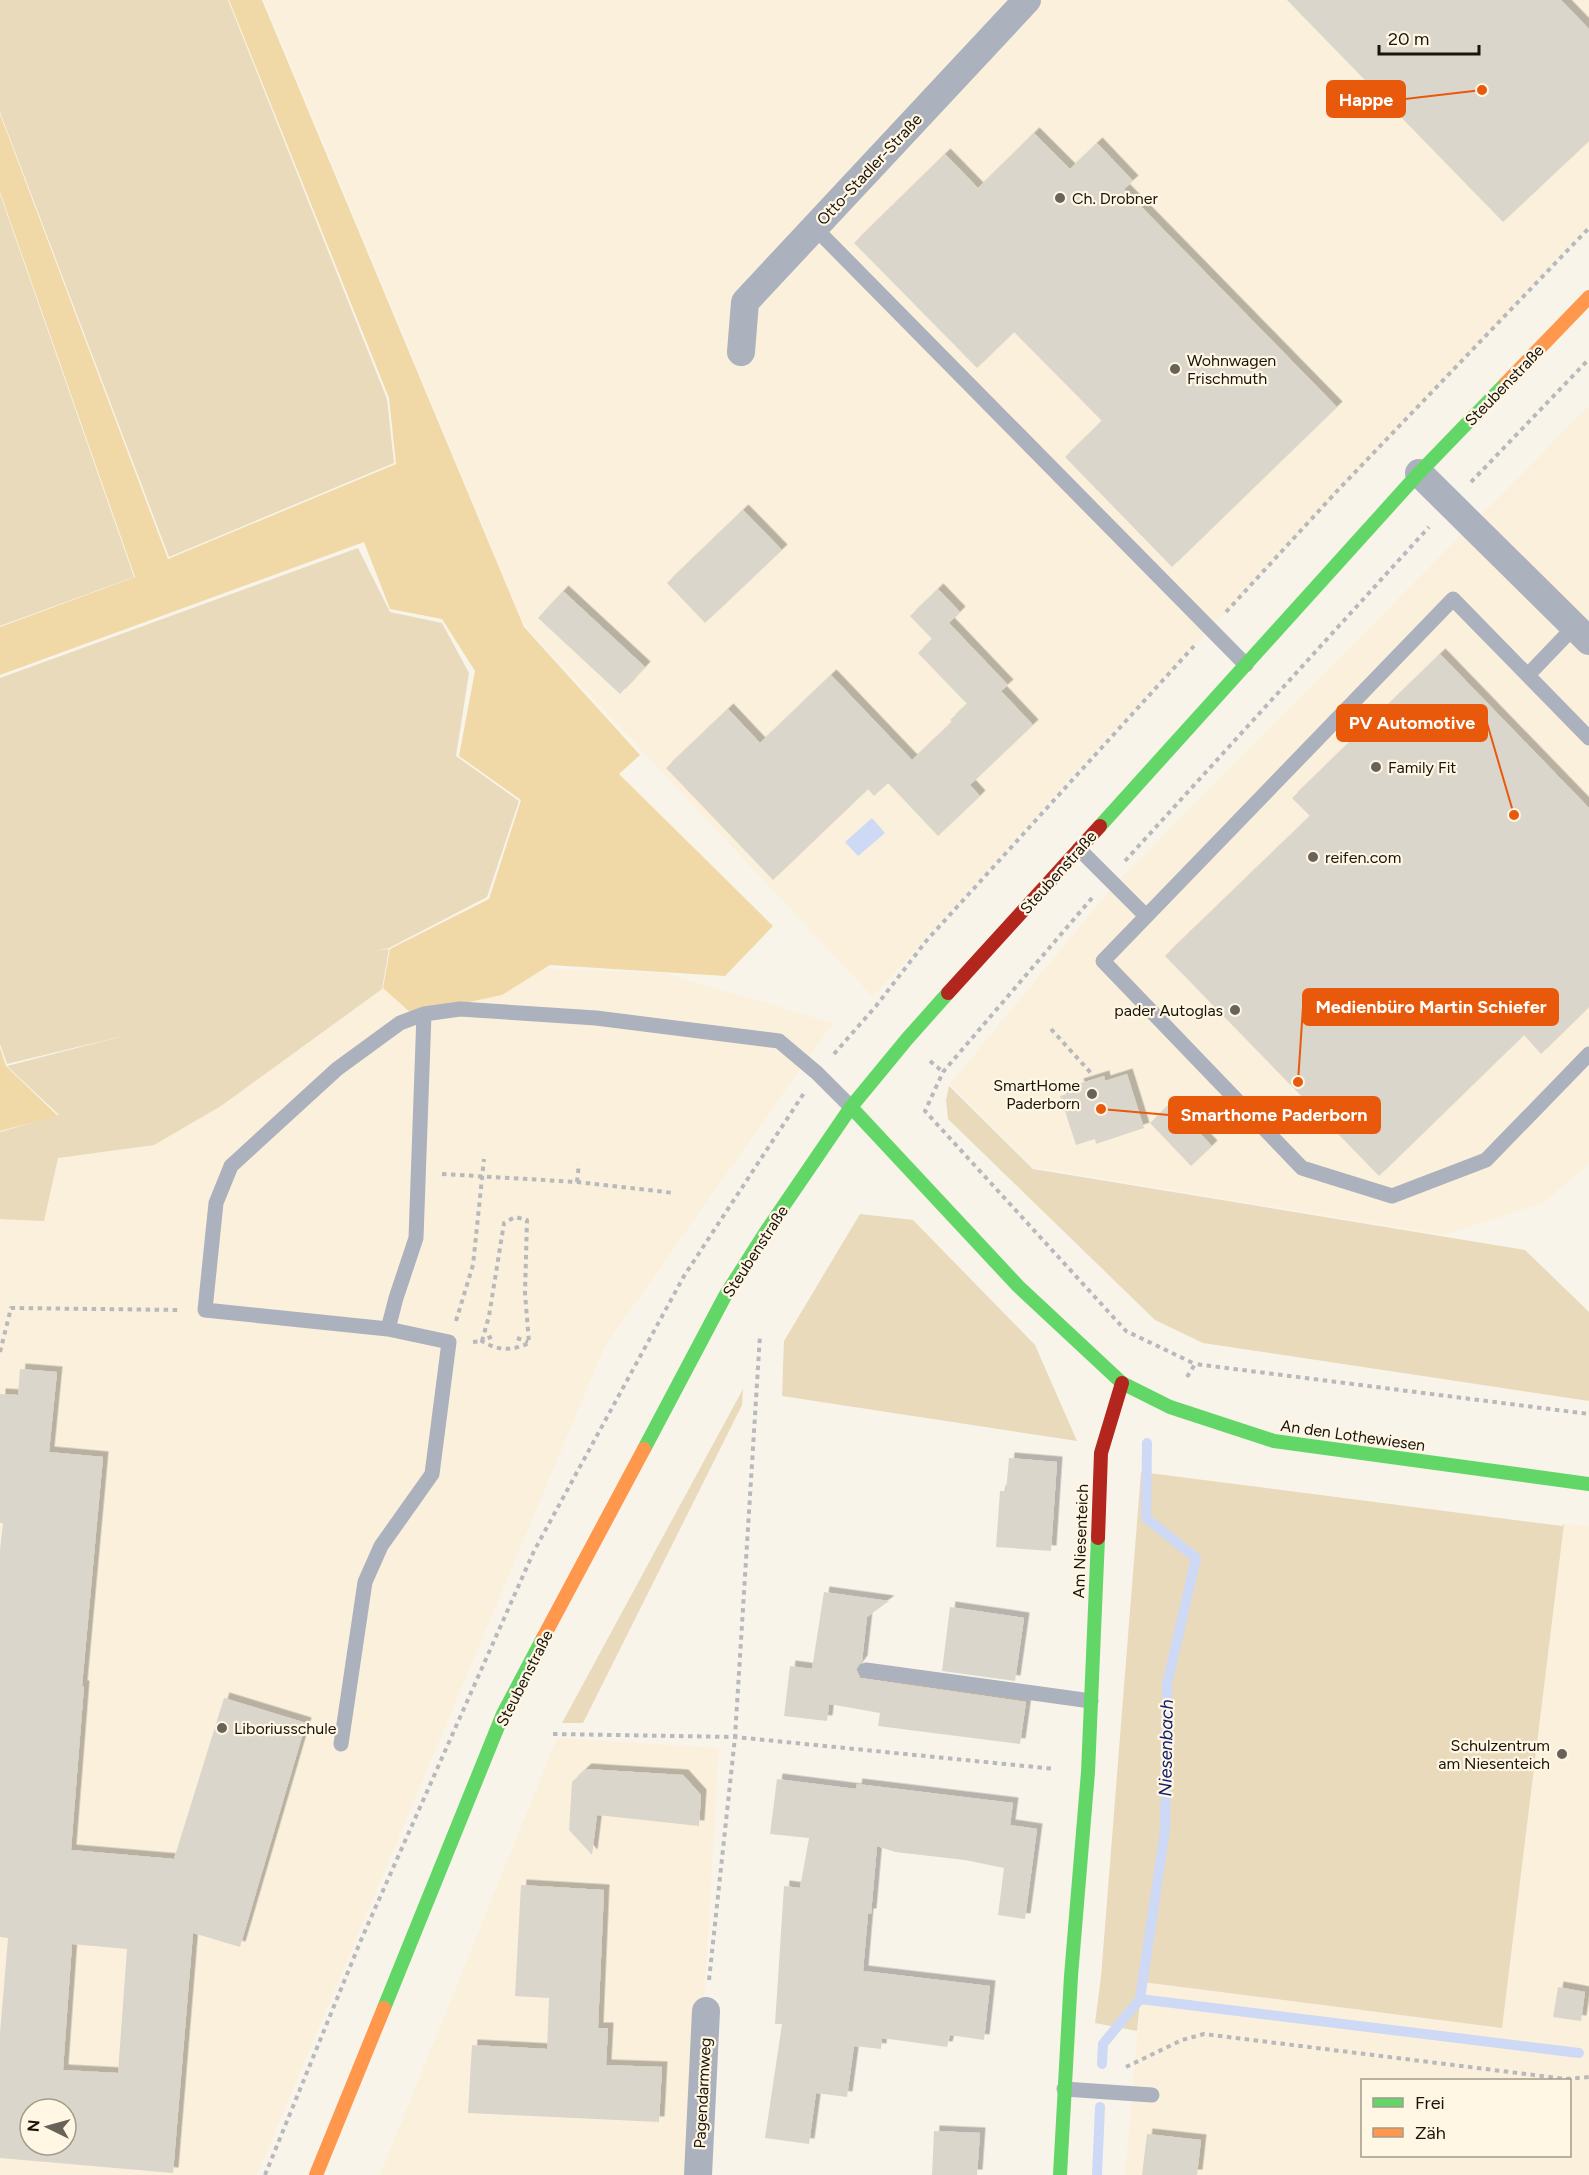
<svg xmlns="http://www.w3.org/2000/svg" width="1589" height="2175" viewBox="0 0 1589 2175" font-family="Figtree,sans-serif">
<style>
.built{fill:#fbf0db;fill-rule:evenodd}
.green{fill:#e8dabb}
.forest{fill:#f1d9a7}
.water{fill:#ced9f6}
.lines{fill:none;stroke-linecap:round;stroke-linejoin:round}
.stream{stroke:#ced9f6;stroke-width:10}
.building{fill:#dbd6cc;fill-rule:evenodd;filter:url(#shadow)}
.path{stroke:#b8b9bc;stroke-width:4;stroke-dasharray:4.5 4.5;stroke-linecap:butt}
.lane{stroke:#acb1be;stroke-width:15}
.street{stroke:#acb1be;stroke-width:28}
.fast{stroke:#63d668;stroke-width:14}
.slow{stroke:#ff974d;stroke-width:14}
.jam{stroke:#b3261e;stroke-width:14}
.poi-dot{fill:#686258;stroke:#fff6e4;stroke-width:2}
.labels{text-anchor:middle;stroke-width:4.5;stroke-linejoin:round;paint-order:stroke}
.street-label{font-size:16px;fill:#1a140a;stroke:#fff6e4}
.poi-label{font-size:16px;fill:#1a140a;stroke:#fff6e4;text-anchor:start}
.water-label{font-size:18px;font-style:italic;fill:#0f2071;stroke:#fff6e4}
.leader{fill:none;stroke:#e8590c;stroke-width:2}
.callout-dot{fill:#e8590c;stroke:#fff6e4;stroke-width:2}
.callout{fill:#e8590c;stroke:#e8590c;stroke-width:2}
.callout-label{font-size:18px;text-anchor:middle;font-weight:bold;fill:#fff}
</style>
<defs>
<filter id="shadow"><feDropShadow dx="5.5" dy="-5.5" stdDeviation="0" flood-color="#0004"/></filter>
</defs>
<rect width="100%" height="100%" fill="#f9f4ea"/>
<path class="built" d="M 264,0 L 1589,0 L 1589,227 L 1098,748 L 873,997 L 524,625 Z
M 1589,406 L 1589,1164 L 1543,1203 L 1443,1235 L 1033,1167 L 950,1084 L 1115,884 Z
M 547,969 L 664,973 L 833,1023 L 605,1346 L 257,2175 L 0,2175 L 0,1139 L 177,1094 L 354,990 L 466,970 ZM 30,2109 L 66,2109 L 66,2145 L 30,2145 Z
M 1564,1524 L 1589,1526 L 1589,2175 L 1125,2175 L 1142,1982 L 1502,2028 ZM 1362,2080 L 1570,2080 L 1570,2156 L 1362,2156 Z
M 557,1738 L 719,1748 L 694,2175 L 380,2175 Z"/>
<path class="green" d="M 0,0 L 228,0 L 387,399 L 394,463 L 169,557 L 0,112 Z
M 0,194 L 134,577 L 0,626 Z
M 358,548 L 390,612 L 442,623 L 469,673 L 456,756 L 519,801 L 487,897 L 389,948 L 375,951 L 389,949 L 382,989 L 221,1106 L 154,1145 L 58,1158 L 44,1221 L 0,1219 L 0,1132 L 59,1115 L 7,1066 L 127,1035 L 7,1064 L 0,1044 L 0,678 Z
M 949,1086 L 1033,1169 L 1525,1250 L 1589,1312 L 1589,1401 L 1203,1343 L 1155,1320 L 948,1119 L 946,1100 Z
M 860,1214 L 913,1220 L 1035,1345 L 1077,1441 L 782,1396 L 784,1341 Z
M 743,1389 L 742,1405 L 583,1723 L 562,1723 Z
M 1141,1472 L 1562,1526 L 1564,1524 L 1502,2028 L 1142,1982 L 1137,2031 L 1095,2023 L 1101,1977 Z"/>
<path class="forest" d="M 229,0 L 262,0 L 524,627 L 640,755 L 619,774 L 773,926 L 725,976 L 550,965 L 502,995 L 412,1014 L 383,988 L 390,949 L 489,899 L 521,800 L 459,756 L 475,671 L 442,619 L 390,609 L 364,542 L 0,675 L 0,627 L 135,577 L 0,192 L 0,114 L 168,559 L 396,464 L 389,398 Z
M 0,1048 L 6,1066 L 58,1116 L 0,1131 Z"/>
<path class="water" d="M 872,818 L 885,833 L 858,856 L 845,842 Z"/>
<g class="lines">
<path class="stream" d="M 1140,1999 L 1579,2053
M 1102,2064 L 1103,2044 L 1140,1999 L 1165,1830 L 1167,1684 L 1196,1558 L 1146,1518 L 1147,1443
M 1097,2175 L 1100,2107"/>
</g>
<path class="building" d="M 1287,0 L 1561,0 L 1589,29 L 1589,141 L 1503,222 Z
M 1034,133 L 1070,169 L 1097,143 L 1133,181 L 1124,189 L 1337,407 L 1172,567 L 1065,457 L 1102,421 L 1014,332 L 977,368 L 854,243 L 945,154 L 978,188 Z
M 743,510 L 782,550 L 705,623 L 667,583 Z
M 938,589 L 960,612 L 949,623 L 1008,685 L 1001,691 L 1033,725 L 970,785 L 980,796 L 938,836 L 888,783 L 874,796 L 868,789 L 773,880 L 666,768 L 728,709 L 760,743 L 831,675 L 912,760 L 952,722 L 950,720 L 967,704 L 918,653 L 932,639 L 910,616 Z
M 563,591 L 645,667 L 620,694 L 538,618 Z
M 1440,654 L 1589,808 L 1589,1007 L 1541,1054 L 1524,1035 L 1379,1176 L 1165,956 L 1310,816 L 1292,798 Z
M 1127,1074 L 1144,1128 L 1096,1144 L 1095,1139 L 1076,1145 L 1060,1096 L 1080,1090 L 1078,1084 L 1104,1076 L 1105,1081 Z
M 1171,1103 L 1212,1146 L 1191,1166 L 1150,1123 Z
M 20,1369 L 57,1372 L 49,1452 L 103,1457 L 82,1686 L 84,1686 L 71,1850 L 174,1859 L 224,1698 L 306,1723 L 240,1947 L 193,1933 L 173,2173 L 0,2158 L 0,2033 L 8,1938 L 0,1937 L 0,1550 L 3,1523 L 0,1523 L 0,1394 L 18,1395 ZM 72,1944 L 127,1949 L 118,2073 L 63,2070 ZM 30,2109 L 66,2109 L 66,2145 L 30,2145 Z
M 1009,1458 L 1057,1462 L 1051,1551 L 996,1547 L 1000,1491 L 1006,1491 Z
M 824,1592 L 889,1601 L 867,1617 L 862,1661 L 856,1669 L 860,1678 L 1026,1702 L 1020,1744 L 878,1726 L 880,1713 L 829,1704 L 827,1721 L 784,1716 L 790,1666 L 812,1669 Z
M 950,1607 L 1024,1618 L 1015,1681 L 942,1671 Z
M 586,1769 L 683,1775 L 701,1795 L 699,1826 L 597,1815 L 592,1855 L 569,1830 L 572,1782 Z
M 777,1779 L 856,1789 L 857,1784 L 1013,1803 L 1010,1825 L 1037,1829 L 1025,1919 L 998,1915 L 1004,1868 L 965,1860 L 895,1852 L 877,1846 L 871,1914 L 868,1914 L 863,1971 L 990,1986 L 984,2040 L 950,2035 L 947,2047 L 882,2038 L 881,2049 L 854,2046 L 847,2097 L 816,2093 L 809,2144 L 765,2138 L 782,2024 L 775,2024 L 784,1886 L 800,1888 L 809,1838 L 770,1834 Z
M 521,1885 L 604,1890 L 598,2028 L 608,2028 L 606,2065 L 662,2067 L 659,2122 L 468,2113 L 472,2045 L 547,2049 L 549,1998 L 515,1996 Z
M 1558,1987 L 1585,1992 L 1581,2021 L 1553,2017 Z
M 934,2131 L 980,2133 L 977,2175 L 932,2175 Z
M 1147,2134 L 1201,2140 L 1197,2175 L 1142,2175 Z"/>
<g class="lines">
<path class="path" d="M 1471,482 L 1589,359
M 1226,612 L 1338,490 L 1589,228
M 1125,861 L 1429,527
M 1092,898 L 943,1072 L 925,1111 L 1126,1331 L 1195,1364
M 1051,1029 L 1091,1073
M 834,1054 L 876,1006 L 927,940 L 1194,646
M 930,1061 L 943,1072
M 442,1174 L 577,1182 L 674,1193
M 577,1182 L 579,1164
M 456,1321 L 473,1265 L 484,1159
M 517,1338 L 528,1342
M 473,1342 L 482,1341 L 489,1316 L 504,1223 L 515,1217 L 527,1220 L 525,1293 L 529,1343 C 512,1351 498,1351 482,1341 L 493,1336
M 0,1352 L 11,1308 L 181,1310
M 1187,1377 L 1195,1364 L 1589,1414
M 553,1734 L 735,1737 L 1055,1769
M 709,1980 L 735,1737 L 760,1335
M 1126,2067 L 1182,2040 L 1204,2034 L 1566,2079 L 1589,2077
M 265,2175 L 361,1940 L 534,1551 L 684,1276 L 804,1093"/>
<path class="lane" d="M 815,228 L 1246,665
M 1528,675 L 1574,627
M 1589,738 L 1453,599 L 1103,961 L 1302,1168 L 1392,1196 L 1486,1160 L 1589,1054
M 1079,849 L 1146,916
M 424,1014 L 416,1238 L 396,1298 L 388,1329 L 205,1310 L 216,1203 L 231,1166 L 337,1069 L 400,1023 L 424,1014 L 460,1009 L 596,1018 L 779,1041 L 817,1073 L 851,1107
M 866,1670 L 1091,1701
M 341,1744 L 365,1582 L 381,1546 L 432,1474 L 449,1342 L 388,1329
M 1064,2089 L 1152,2095"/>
<path class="street" d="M 741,352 L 745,302 L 1027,0
M 1419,473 L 1589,641
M 698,2175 L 706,2011"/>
<path class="fast" d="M 1100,826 L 1419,473 L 1506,383
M 851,1107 L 1018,1286 L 1122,1383 L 1170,1407 L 1274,1441 L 1589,1484
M 644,1449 L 725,1296 L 767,1230 L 851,1107 L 907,1039 L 948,993
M 384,2008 L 503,1714 L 543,1638
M 1060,2175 L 1071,1976 L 1088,1772 L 1098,1538"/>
<path class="slow" d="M 1506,383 L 1589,297
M 543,1638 L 644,1449
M 316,2175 L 384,2008"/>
<path class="jam" d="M 948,993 L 1100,826
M 1098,1538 L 1101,1453 L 1122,1383"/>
</g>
<g class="poi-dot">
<circle cx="1060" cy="198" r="6"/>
<circle cx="1175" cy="369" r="6"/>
<circle cx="1376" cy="767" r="6"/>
<circle cx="1313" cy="857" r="6"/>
<circle cx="1235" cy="1010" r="6"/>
<circle cx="1092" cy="1094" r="6"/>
<circle cx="222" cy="1728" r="6"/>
<circle cx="1562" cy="1754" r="6"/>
</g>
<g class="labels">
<g class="street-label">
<text transform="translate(869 169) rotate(-47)" y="6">Otto-Stadler-Straße</text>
<text transform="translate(1504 385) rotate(-46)" y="6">Steubenstraße</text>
<text transform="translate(1058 872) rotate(-48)" y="6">Steubenstraße</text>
<text transform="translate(755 1251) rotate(-57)" y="6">Steubenstraße</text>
<text transform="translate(1353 1435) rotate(8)" y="6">An den Lothewiesen</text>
<text transform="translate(1080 1541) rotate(-88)" y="6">Am Niesenteich</text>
<text transform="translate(524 1678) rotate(-63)" y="6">Steubenstraße</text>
<text transform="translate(702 2093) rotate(-87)" y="6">Pagendarmweg</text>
</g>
<g class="poi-label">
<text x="1072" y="204">Ch. Drobner</text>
<text x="1187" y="366">Wohnwagen<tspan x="1187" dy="18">Frischmuth</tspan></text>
<text x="1388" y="773">Family Fit</text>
<text x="1325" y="863">reifen.com</text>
<text x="1223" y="1016" text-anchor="end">pader Autoglas</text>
<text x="1080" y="1091" text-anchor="end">SmartHome<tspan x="1080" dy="18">Paderborn</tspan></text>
<text x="234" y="1734">Liboriusschule</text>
<text x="1550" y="1751" text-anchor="end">Schulzentrum<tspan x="1550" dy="18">am Niesenteich</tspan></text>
</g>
<g class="water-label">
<text transform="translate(1166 1748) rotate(-89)" y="6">Niesenbach</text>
</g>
</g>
<path class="leader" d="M1482 90L1405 99M1514 815L1487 723M1298 1082L1303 1007M1101 1109L1169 1115"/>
<g class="callout-dot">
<circle cx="1482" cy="90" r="6"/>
<circle cx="1514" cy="815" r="6"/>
<circle cx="1298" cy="1082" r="6"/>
<circle cx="1101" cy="1109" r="6"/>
</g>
<g class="callout">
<rect x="1327" y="81" width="78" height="36" rx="6"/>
<rect x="1337" y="705" width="150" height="36" rx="6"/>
<rect x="1303" y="989" width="255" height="36" rx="6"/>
<rect x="1169" y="1097" width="211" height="36" rx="6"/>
</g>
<g class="callout-label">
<text x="1366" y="106">Happe</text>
<text x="1412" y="729">PV Automotive</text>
<text x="1431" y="1013">Medienbüro Martin Schiefer</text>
<text x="1274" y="1121">Smarthome Paderborn</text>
</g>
<rect x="1361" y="2079" width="210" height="78" fill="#fff6e4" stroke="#a39c8d" stroke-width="1.5"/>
<rect x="1373" y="2098" width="30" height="9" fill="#63d668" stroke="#a39c8d" stroke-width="1.5"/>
<text x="1415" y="2109" font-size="18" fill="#1a140a">Frei</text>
<rect x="1373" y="2128" width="30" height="9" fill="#ff974d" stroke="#a39c8d" stroke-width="1.5"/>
<text x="1415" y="2139" font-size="18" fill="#1a140a">Zäh</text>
<g transform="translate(48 2127) rotate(275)"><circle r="28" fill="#fff6e4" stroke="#a39c8d" stroke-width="1.5"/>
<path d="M0-4.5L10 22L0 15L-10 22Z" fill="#686258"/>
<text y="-9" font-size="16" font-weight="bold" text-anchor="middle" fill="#1a140a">N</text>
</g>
<path d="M1379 45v9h100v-9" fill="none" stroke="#1a140a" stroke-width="3"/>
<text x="1388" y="45" font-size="18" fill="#1a140a" stroke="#fff6e4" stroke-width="4.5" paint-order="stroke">20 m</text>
</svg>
